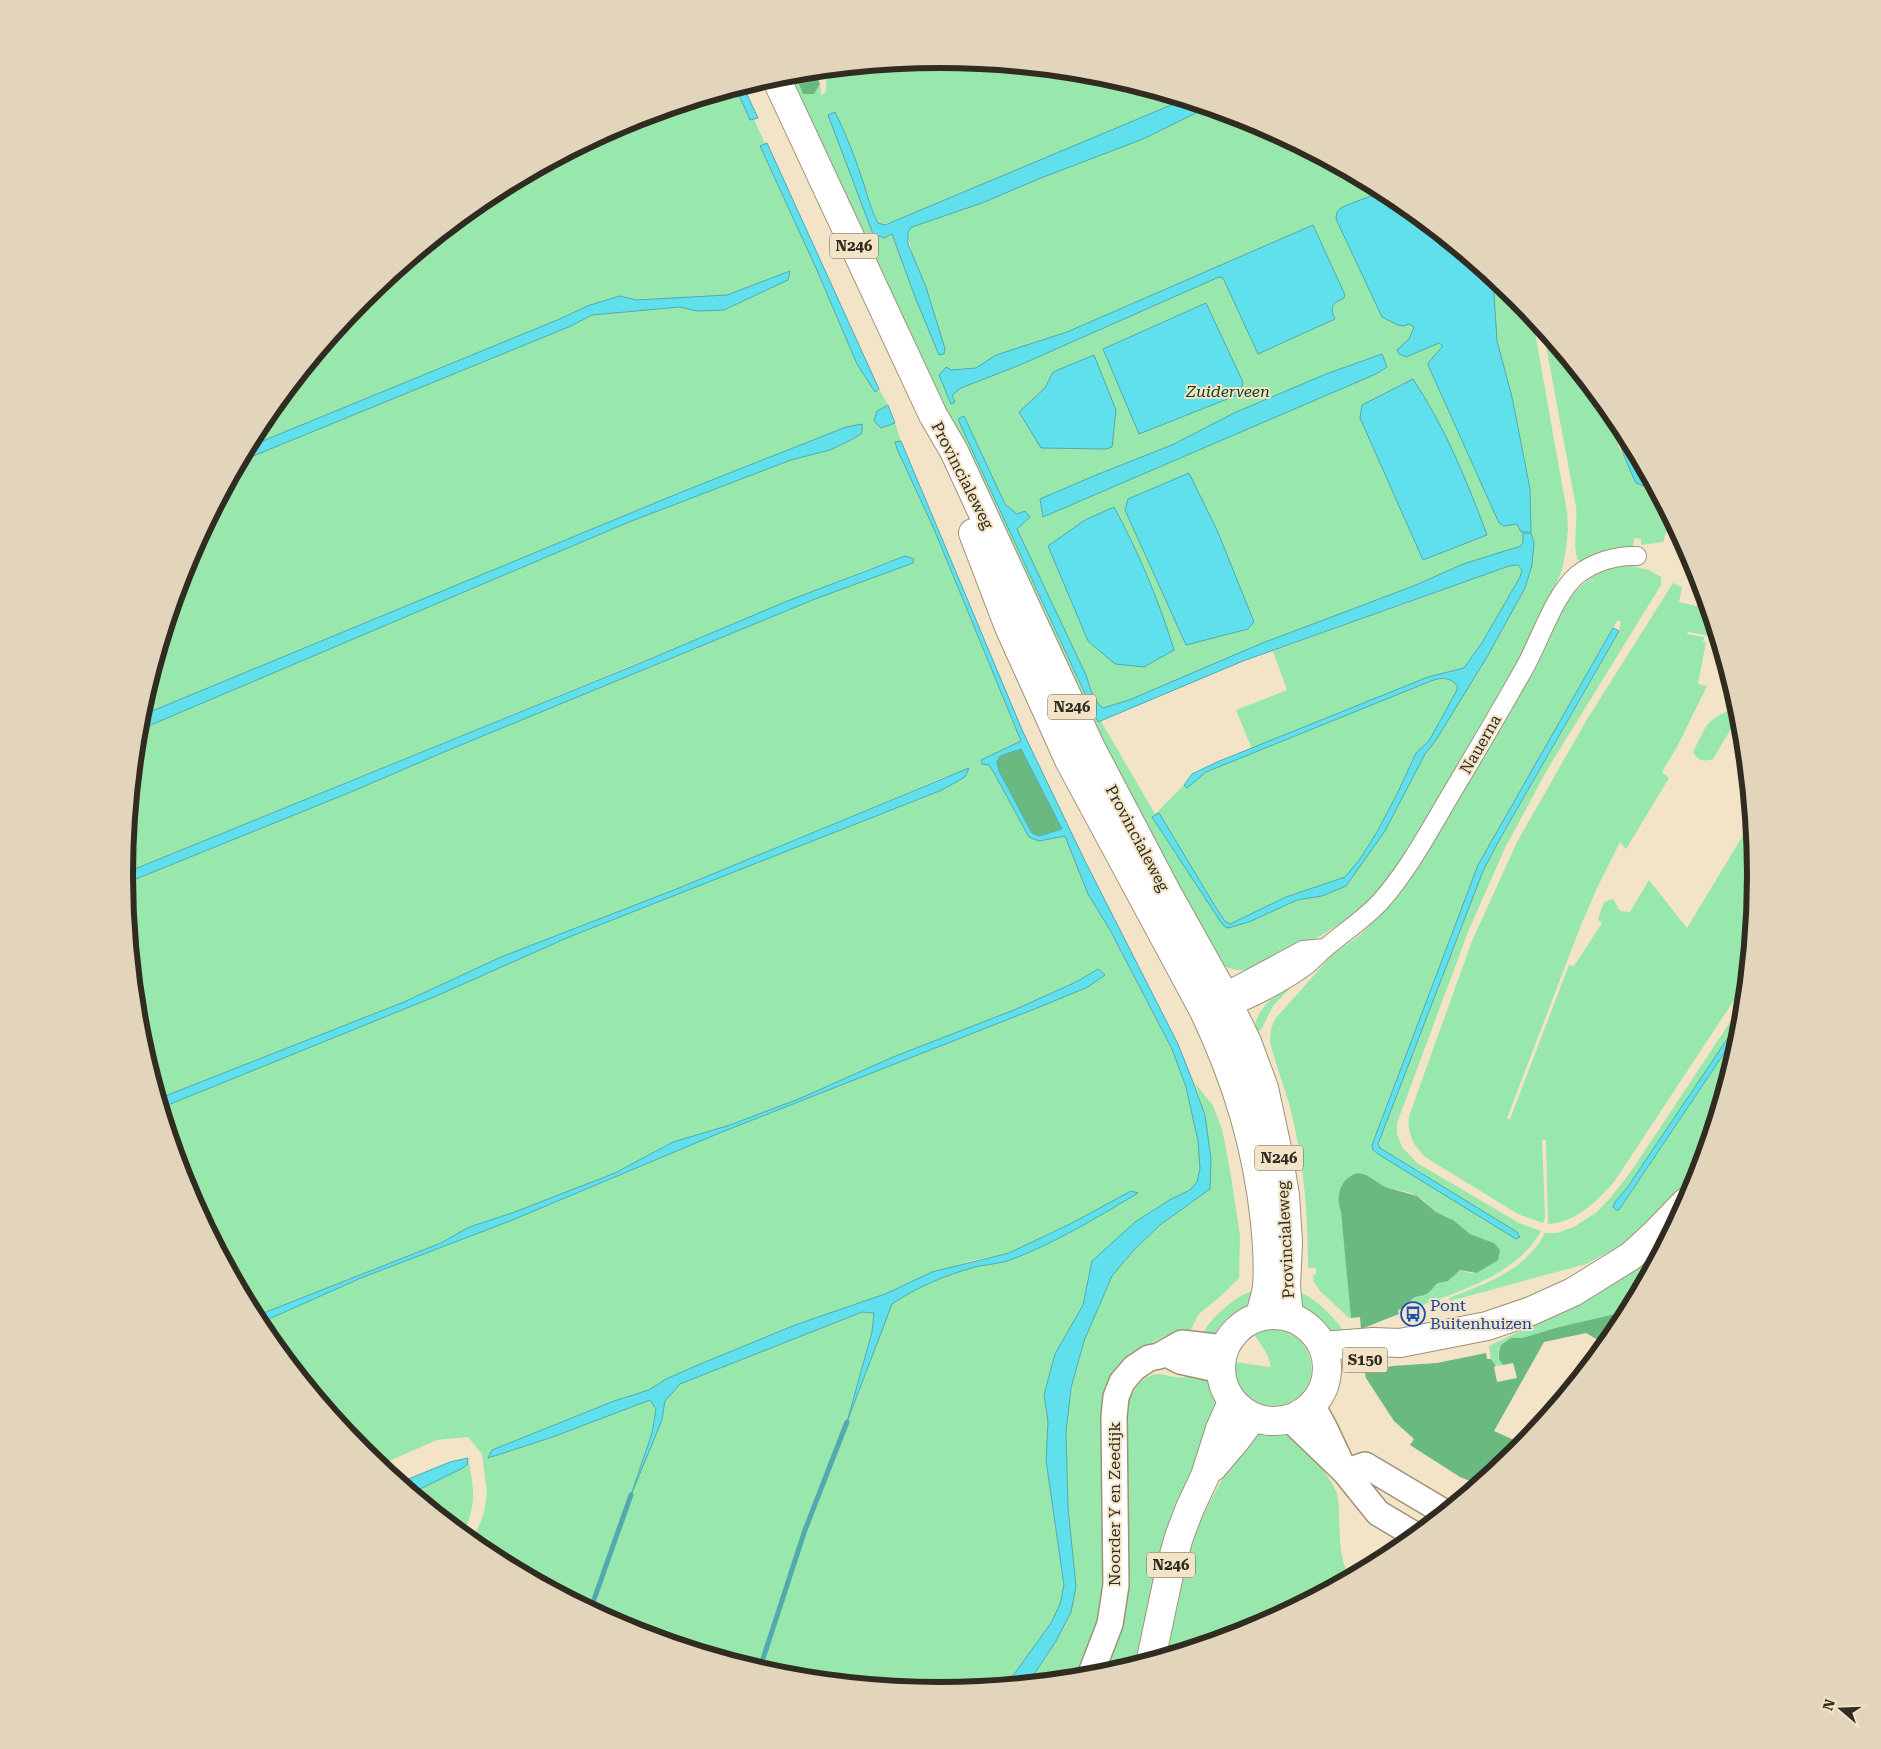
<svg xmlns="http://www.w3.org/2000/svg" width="1881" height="1749" viewBox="0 0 1881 1749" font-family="'Roboto Serif',serif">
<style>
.green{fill:#98e7ac;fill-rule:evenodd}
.forest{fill:#6ab980}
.water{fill:#5fe0ec;stroke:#51aaaf;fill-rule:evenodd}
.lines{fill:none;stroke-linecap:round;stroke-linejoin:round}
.stream{stroke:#51aaaf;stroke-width:5}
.street-casing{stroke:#9f9177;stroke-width:20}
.secondary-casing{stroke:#9f9177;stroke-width:28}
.primary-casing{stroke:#9f9177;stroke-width:30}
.street{stroke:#fff;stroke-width:18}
.secondary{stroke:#fff;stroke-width:25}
.primary{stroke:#fff;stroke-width:28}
.labels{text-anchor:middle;stroke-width:4;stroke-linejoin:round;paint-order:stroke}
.shield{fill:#f3e4c8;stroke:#6b6353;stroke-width:1}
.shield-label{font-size:15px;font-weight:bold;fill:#312c21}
.park-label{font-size:16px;font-style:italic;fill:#05441f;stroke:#f3e4c8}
.street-label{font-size:16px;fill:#312c21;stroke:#f3e4c8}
.transit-label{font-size:16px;fill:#164399;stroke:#f3e4c8;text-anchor:start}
.rim{fill:none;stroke:#312c21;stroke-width:6}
</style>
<rect width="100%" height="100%" fill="#f3e4c8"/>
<path class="green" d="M 941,59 L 1100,74 L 1253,121 L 1394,196 L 1518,298 L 1532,316 L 1567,512 L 1568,529 L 1566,549 L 1562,570 L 1534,634 L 1519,662 C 1494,705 1469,748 1444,791 C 1421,830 1400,871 1366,903 C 1341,926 1313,941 1282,955 C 1253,969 1242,979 1212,959 L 1141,827 L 787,74 L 794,73 L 803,94 L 814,94 L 820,84 L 821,95 L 826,92 L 827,70 ZM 834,112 L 867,195 L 872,212 L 878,224 L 885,225 L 886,223 L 904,222 L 939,354 L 915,297 L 892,234 L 884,238 L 873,234 L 828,115 ZM 962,417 L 1087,678 C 1091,689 1093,701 1103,709 L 1531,553 L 1522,587 L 1425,754 L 1408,786 L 1348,879 L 1232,927 L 1224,926 L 1152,817 L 1226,921 L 1230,924 L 1286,897 L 1345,877 L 1360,859 L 1377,832 L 1398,792 L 1416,753 L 1429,741 L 1457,690 L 1456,683 L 1444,677 L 1431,681 L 1206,772 L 1187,788 L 1184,785 L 1155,814 L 1101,721 L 1098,722 L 1093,713 L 966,437 L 958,419 Z
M 736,88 L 750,120 L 754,119 L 765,144 L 760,147 L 816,268 L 857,364 L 875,392 L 879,389 L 888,405 L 877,411 L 881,428 L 895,423 L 901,441 L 895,442 L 934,529 L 1021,742 L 981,760 L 989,765 L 994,773 L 1029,837 L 1039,841 L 1065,835 L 1088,894 L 1110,930 L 1172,1049 L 1186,1087 L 1198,1141 L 1200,1169 L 1197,1182 L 1190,1190 L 1171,1199 L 1135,1222 L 1092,1261 L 1083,1305 L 1055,1354 L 1044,1395 L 1048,1421 L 1046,1460 L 1064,1585 L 1060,1604 L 1051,1623 L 1007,1684 L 940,1690 L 781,1675 L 628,1628 L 487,1553 L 473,1541 L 484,1513 L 487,1493 L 482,1454 L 468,1437 L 437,1440 L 380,1465 L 363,1451 L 260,1323 L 361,1278 L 510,1221 L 722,1132 L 1042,1006 L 1088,987 L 1105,975 L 1098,969 L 1076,982 L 1014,1010 L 893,1057 L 801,1098 L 730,1125 L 673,1142 L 615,1173 L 512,1213 L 469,1227 L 441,1243 L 256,1316 L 187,1186 L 163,1107 L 434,997 L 569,937 L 942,790 L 965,777 L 945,777 L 674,890 L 501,957 L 404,1002 L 160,1098 L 140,1033 L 126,883 L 351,792 L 444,752 L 815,599 L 913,563 L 914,559 L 905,556 L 868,569 L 125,873 L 139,730 L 629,522 L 791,460 L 830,450 L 862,433 L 862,425 L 846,427 L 684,491 L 140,716 L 187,562 L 241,461 L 571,326 L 592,315 L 680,307 L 697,311 L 724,310 L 788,280 L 790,271 L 727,295 L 636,300 L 620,296 L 587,306 L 562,318 L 248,447 L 262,421 L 364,297 L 488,196 L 629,121 ZM 1131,1191 L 1137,1193 C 1097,1218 1056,1243 1012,1259 C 1002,1263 989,1264 978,1266 C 948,1274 918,1287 891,1304 L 849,1415 L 872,1332 L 875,1313 L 862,1312 L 680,1384 L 664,1401 L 662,1420 L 635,1483 L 652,1433 L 656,1409 L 650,1400 L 550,1438 L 488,1457 L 492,1450 L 614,1401 L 649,1390 L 666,1379 L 698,1365 L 795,1325 L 885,1294 L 903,1285 L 970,1261 L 1009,1253 L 1072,1223 Z
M 1543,329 L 1611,412 L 1619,448 L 1636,483 L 1643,486 L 1628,451 L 1620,424 L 1647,473 L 1659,506 L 1667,513 L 1669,524 L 1663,542 L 1641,545 L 1641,539 L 1634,538 L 1633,547 L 1606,550 L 1581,562 L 1578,560 C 1572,546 1578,523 1576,507 Z
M 1518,565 L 1522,570 L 1520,577 L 1483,641 L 1464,668 L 1428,677 L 1252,749 L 1236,710 L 1287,690 L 1273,651 L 1509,566 Z
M 1631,566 L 1649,570 L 1661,577 L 1661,585 L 1547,770 L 1505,848 L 1468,932 L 1397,1123 L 1397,1134 L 1402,1147 L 1417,1163 L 1519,1223 L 1541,1231 C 1516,1277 1455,1292 1409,1310 L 1408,1305 L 1411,1299 L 1417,1295 L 1425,1295 L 1438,1283 L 1451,1279 L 1458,1271 C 1464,1270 1468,1274 1474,1273 C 1488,1273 1490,1253 1494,1243 L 1470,1234 L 1448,1217 L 1436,1212 L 1422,1199 L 1411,1193 L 1385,1187 L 1362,1174 L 1358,1173 L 1350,1175 L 1342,1185 L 1339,1206 L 1341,1212 L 1344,1240 L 1351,1318 L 1349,1318 L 1319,1290 L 1314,1282 L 1313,1275 L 1316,1275 L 1316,1268 L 1308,1268 C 1308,1215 1304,1163 1291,1111 C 1285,1087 1275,1064 1270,1041 L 1271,1029 L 1275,1019 L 1333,954 L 1360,935 L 1382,914 L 1405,885 L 1431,845 L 1529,676 L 1566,604 C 1582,581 1602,566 1631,566 ZM 1617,621 L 1621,621 L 1619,631 L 1501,837 L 1483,871 L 1378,1144 L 1380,1148 L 1517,1232 L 1520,1235 L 1518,1239 L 1378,1154 L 1375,1152 L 1372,1145 L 1478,865 Z
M 1673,583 L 1682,587 L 1679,602 L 1696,606 L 1707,605 L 1717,637 L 1688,632 L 1687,634 L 1704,637 L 1703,642 L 1706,642 L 1698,684 L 1707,686 L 1677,747 L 1662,772 L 1669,778 L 1626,849 L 1620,842 L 1597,888 L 1581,925 L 1507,1118 L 1510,1119 L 1569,965 L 1574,966 L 1602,923 L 1598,919 L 1604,902 L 1613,899 L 1620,911 L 1630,912 L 1649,880 L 1687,928 L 1751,822 L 1756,875 L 1746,982 L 1614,1182 C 1596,1202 1577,1222 1548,1224 L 1546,1140 L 1542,1140 L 1545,1217 L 1543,1223 L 1518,1214 L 1425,1157 C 1413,1145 1407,1133 1409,1116 L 1472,941 L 1517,842 L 1586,721 Z
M 1729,711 L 1735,714 L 1735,722 L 1713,759 C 1704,762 1698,761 1693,752 C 1704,732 1705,719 1729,711 Z
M 1296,982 L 1273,1006 L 1261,1030 L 1254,1033 C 1255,1007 1276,994 1296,982 Z
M 1744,1001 L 1742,1017 L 1627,1188 L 1615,1202 L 1614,1208 L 1619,1211 L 1741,1028 L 1702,1159 L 1679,1192 L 1629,1241 L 1586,1264 L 1450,1301 L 1449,1298 C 1487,1283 1525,1271 1545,1233 L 1557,1233 L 1574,1227 L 1597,1212 L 1611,1197 L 1632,1170 Z
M 1195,1083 L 1213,1106 L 1222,1129 L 1230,1170 L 1240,1236 L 1239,1278 L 1221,1296 L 1199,1314 L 1190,1331 L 1167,1335 L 1128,1355 L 1110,1377 L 1103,1399 L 1102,1460 L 1107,1546 L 1101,1605 L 1093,1641 L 1076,1677 L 1029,1682 L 1056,1641 L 1076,1587 L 1068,1507 L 1066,1432 L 1071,1388 L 1084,1341 L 1112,1276 L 1133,1251 L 1160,1225 L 1210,1189 L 1211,1159 L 1205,1115 Z
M 1668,1236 L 1628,1311 L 1559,1327 L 1522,1338 L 1517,1338 L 1500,1348 L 1498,1355 L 1503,1365 L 1496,1366 L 1491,1359 L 1489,1346 L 1559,1312 Z
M 1250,1292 L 1256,1292 L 1251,1305 L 1246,1310 L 1217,1333 L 1211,1335 L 1203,1334 C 1206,1322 1238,1294 1250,1292 Z
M 1299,1293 C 1313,1295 1337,1320 1344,1332 L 1334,1334 L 1328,1332 L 1300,1307 Z
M 1271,1329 C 1319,1330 1327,1395 1281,1405 C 1271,1407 1260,1405 1252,1399 C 1239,1390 1234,1377 1235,1362 L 1269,1367 L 1271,1366 L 1267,1354 L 1254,1334 Z
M 1160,1374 C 1171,1376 1183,1381 1193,1374 L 1205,1376 C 1214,1388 1217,1397 1218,1412 L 1173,1511 L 1161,1549 L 1138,1663 L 1099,1675 L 1126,1410 C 1132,1392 1139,1375 1160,1374 Z
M 1271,1430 C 1278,1431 1287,1431 1293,1436 C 1304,1443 1334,1482 1337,1494 C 1342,1515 1335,1559 1351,1576 L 1252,1628 L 1161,1656 L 1188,1543 L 1230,1464 L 1249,1439 L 1258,1433 Z
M 468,1458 C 475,1493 476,1500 464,1534 L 414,1492 L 461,1469 L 467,1465 Z"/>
<path class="forest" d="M 815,71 L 820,84 L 814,94 L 803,94 L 794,73 Z
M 1021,749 L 1062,829 L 1039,836 L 1032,833 L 999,771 L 997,762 L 1000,756 Z
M 1358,1173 L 1366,1175 L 1385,1187 L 1417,1196 L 1436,1212 L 1453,1220 L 1470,1234 L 1494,1243 L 1500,1250 L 1498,1260 L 1477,1273 L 1460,1270 L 1448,1281 L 1438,1283 C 1434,1285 1433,1290 1429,1292 C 1422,1299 1414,1292 1408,1305 L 1409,1310 L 1406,1311 L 1405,1308 L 1398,1310 L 1399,1314 L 1361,1329 L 1360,1317 L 1351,1318 L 1341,1212 C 1335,1197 1341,1176 1358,1173 Z
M 1628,1311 L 1619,1328 L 1605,1344 L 1586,1333 L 1544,1342 L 1494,1431 L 1523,1444 L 1517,1452 L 1478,1484 L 1460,1477 L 1410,1445 L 1414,1439 L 1394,1421 L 1366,1378 L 1365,1373 L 1392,1366 L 1437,1363 L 1486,1353 L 1487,1359 L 1491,1359 L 1496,1366 L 1494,1367 L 1497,1382 L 1517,1378 L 1513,1363 L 1503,1365 L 1499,1359 L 1499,1352 L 1501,1345 L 1511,1338 L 1522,1338 L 1559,1327 Z"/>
<path class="water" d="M 743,86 L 758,118 L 750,120 L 736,88 Z
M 1183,100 L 1208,107 L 1143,139 L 1041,178 L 982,203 L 912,227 L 908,232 L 908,244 L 926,287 L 945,349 L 944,354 L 939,355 L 915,297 L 892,234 L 884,238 L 873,234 L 828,115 L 835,112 C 845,132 854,154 861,176 C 867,192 870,208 878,223 L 885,225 Z
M 767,143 L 879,389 L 875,392 L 857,364 L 816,268 L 760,146 Z
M 1384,191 L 1394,196 L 1493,277 L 1497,341 L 1512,397 L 1530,489 L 1531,532 L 1521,532 L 1517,524 L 1504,526 L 1499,523 L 1428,365 L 1428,363 L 1442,347 L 1442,345 L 1439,343 L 1406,357 L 1399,354 L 1397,350 L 1409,339 L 1414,327 L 1409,324 L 1403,326 L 1398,325 L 1382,317 L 1336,219 L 1337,212 L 1342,207 Z
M 1313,225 L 1345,295 L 1344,298 C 1333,303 1329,306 1335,319 L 1258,354 L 1223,278 L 1219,277 L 1020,365 L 961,388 L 952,395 L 955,402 L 951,404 L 939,375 L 946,367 L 951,370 L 976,368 L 996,355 L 1067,332 Z
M 790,271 L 788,280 L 724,310 L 697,311 L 680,307 L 592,315 L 571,326 L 241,461 L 248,447 L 562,318 L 587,306 L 620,296 L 636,300 L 727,295 Z
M 1206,303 L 1243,382 L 1240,394 L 1139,434 L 1103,349 Z
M 1382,354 L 1387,367 L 1376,374 L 1043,517 L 1040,499 L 1096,475 L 1172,445 L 1234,413 L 1326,374 Z
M 1094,355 L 1116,410 L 1112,447 L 1106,449 L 1041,448 L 1019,412 L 1045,388 L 1053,372 Z
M 1413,379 C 1445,427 1467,481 1487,535 L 1423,560 L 1360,418 L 1362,405 Z
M 888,405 L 895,423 L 881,428 L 874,421 L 877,411 Z
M 1611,412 L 1620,424 L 1628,451 L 1644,486 L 1636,483 C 1624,458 1617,439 1611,412 Z
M 964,416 L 1005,504 L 1017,514 L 1025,511 L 1030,517 L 1017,529 L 1086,675 C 1090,687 1093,701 1103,708 L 1129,700 L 1260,644 L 1416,585 L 1463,564 L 1521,546 L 1523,542 L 1523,533 L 1531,533 L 1534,543 L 1532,565 L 1525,588 L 1487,657 L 1436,740 L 1425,754 L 1385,831 L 1346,886 L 1322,896 L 1297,900 L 1249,922 L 1228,928 L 1224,926 L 1220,921 L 1152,817 L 1159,813 L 1215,906 L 1225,921 L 1230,924 L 1286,897 L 1345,877 L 1360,859 L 1377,832 L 1398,792 L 1416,753 L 1429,741 L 1457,690 L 1457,685 C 1448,677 1442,677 1431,681 L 1206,772 L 1187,788 L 1184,785 L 1192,774 L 1217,762 L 1428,677 L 1464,668 L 1483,641 L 1520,577 L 1522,570 L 1518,565 L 1509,566 L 1243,661 L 1098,722 L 966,437 L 958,419 Z
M 862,424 L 862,433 L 853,439 L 830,450 L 791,460 L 629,522 L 139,730 L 140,716 L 684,491 L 846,427 Z
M 901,441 L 1023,732 L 1085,861 L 1178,1044 L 1193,1082 L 1205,1115 L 1211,1159 L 1210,1189 L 1160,1225 L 1133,1251 L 1112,1276 L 1084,1341 L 1071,1388 L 1066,1432 L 1068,1507 L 1076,1587 L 1071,1612 L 1056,1641 L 1029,1682 L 1007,1684 L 1051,1623 L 1060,1604 L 1064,1585 L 1046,1460 L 1048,1421 L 1044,1395 L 1055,1354 L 1083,1305 L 1092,1261 L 1135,1222 L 1171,1199 L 1190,1190 L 1197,1182 L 1200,1169 L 1198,1141 L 1186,1087 L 1172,1049 L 1110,930 L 1088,894 L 1065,836 L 1039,841 L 1029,837 L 994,773 L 989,765 L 982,764 L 981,760 L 1021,741 L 934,529 L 897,449 L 895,442 ZM 1021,749 L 1062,829 L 1061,829 L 1039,836 L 1032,833 L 999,771 L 997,762 L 1000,756 Z
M 1189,473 L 1217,530 L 1254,622 L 1248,629 L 1186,645 L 1125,510 L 1128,499 Z
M 1114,507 C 1139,553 1159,601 1174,650 L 1144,667 L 1115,664 L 1088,641 L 1048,546 L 1085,520 Z
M 905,556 L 914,559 L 913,563 L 815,599 L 444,752 L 351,792 L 126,883 L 125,873 L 638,664 L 785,602 Z
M 1613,628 L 1619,631 L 1501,837 L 1483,871 L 1378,1144 L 1380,1148 L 1517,1232 L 1520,1237 L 1516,1239 L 1378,1154 L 1373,1150 L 1372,1145 L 1478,865 Z
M 969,768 L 965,777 L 942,790 L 569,937 L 434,997 L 163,1107 L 160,1098 L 404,1002 L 501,957 L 674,890 Z
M 1098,969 L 1105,975 L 1088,987 L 1042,1006 L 722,1132 L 510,1221 L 361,1278 L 260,1323 L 256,1316 L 441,1243 L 469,1227 L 512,1213 L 615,1173 L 673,1142 L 730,1125 L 801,1098 L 893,1057 L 1014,1010 L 1076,982 Z
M 1742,1017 L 1741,1028 L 1619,1210 L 1616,1210 L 1613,1207 L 1615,1202 L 1627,1188 Z
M 1131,1191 L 1138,1193 C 1098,1217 1057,1242 1013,1259 C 1001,1264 987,1264 975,1267 C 946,1275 917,1287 892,1304 L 847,1422 L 872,1332 L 874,1313 L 862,1312 L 680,1384 L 665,1401 L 662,1420 L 631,1495 L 652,1433 L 656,1409 L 650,1400 L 550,1438 L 488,1458 L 492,1450 L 614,1401 L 649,1390 L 666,1379 L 698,1365 L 795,1325 L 885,1294 L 932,1272 L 1009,1253 L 1072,1223 Z
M 468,1458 L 467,1465 L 461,1469 L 414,1492 L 401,1482 L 450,1462 Z"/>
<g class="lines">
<path class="stream" d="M 591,1608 L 631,1495
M 760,1668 L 805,1530 L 847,1422"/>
<g class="street-casing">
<path id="street" d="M 1217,999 L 1223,993 L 1303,950 L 1325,948
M 1220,1009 C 1243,1005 1287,980 1307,965 C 1313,960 1318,955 1323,950 C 1342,933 1364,920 1381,901 C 1409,869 1429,831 1451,794 C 1476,752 1501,710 1525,667 C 1540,640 1554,595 1577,575 C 1594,562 1616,555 1637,556"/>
</g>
<g class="secondary-casing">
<path id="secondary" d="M 1165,1353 L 1180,1361 L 1221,1370
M 1312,1405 L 1325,1429 L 1340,1461
M 1290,1419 L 1345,1472 L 1378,1513 L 1415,1535
M 1345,1472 L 1365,1465 L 1444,1512
M 1090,1676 L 1110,1624 L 1116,1585 L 1114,1417 L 1116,1397 L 1122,1382 L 1134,1368 L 1149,1358 L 1159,1356 L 1182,1343 L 1224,1348"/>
</g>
<g class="primary-casing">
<path id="primary" d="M 775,76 L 933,415 L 954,451 L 1091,748 L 1166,891 L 1223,993 L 1247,1042 L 1264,1088 L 1277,1148 L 1285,1195 L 1288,1242 L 1286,1287 L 1289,1316
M 973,533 L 1009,627 L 1069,760 L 1204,1011 C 1237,1081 1257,1146 1265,1222 C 1267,1243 1269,1265 1267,1286 C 1266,1296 1262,1306 1260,1316
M1221 1368a53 53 0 1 1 106 0a53 53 0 1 1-106 0Z
M 1323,1346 L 1373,1342 L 1400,1343 L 1487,1326 L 1531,1311 L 1573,1292 L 1631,1256 L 1656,1233 L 1686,1202
M 1213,1467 L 1235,1441 L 1253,1417
M 1151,1659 L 1171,1565 L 1179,1537 L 1190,1508 L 1205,1476 L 1220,1429 L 1232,1402"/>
</g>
<use href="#street" class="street"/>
<use href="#secondary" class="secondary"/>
<use href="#primary" class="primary"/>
</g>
<defs>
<g id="bus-ring" transform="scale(1.25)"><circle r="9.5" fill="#f3e4c8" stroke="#1a4fb4" stroke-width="1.5"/><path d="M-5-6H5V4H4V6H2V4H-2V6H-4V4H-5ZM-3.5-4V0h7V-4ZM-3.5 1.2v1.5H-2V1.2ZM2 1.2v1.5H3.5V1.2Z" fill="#1a4fb4"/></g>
</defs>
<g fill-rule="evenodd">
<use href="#bus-ring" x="1413" y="1314"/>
</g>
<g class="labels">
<g class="shield">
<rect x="830" y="233.5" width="48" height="25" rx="4"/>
<rect x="1048" y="694.5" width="48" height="25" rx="4"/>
<rect x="1255" y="1145.5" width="48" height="25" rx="4"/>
<rect x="1342.5" y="1347.5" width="45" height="25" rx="4"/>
<rect x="1147" y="1552.5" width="48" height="25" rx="4"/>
</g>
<g class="shield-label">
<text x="854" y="251">N246</text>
<text x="1072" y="712">N246</text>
<text x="1279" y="1163">N246</text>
<text x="1365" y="1365">S150</text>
<text x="1171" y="1570">N246</text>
</g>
<g class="park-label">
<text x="1228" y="397">Zuiderveen</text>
</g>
<g class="street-label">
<text transform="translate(963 475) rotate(63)" y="6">Provincialeweg</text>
<text transform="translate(1480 744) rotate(-60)" y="6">Nauerna</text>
<text transform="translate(1138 838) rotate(62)" y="6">Provincialeweg</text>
<text transform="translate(1285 1240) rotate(-93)" y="6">Provincialeweg</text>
<text transform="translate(1114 1504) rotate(-90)" y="6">Noorder Y en Zeedijk</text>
</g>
<g class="transit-label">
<text x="1430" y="1311">Pont<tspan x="1430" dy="18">Buitenhuizen</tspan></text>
</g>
</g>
<path d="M0 0H1881V1749H0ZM133 875a807 807 0 1 1 1614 0a807 807 0 1 1-1614 0Z" fill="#e3d5bb" fill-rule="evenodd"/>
<path class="rim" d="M133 875a807 807 0 1 1 1614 0a807 807 0 1 1-1614 0Z"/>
<g transform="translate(1841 1709) rotate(289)" stroke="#f3e4c8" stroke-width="4" paint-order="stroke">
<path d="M0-4L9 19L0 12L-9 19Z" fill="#312c21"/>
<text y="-8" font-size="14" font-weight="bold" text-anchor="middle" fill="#312c21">N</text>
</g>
</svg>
